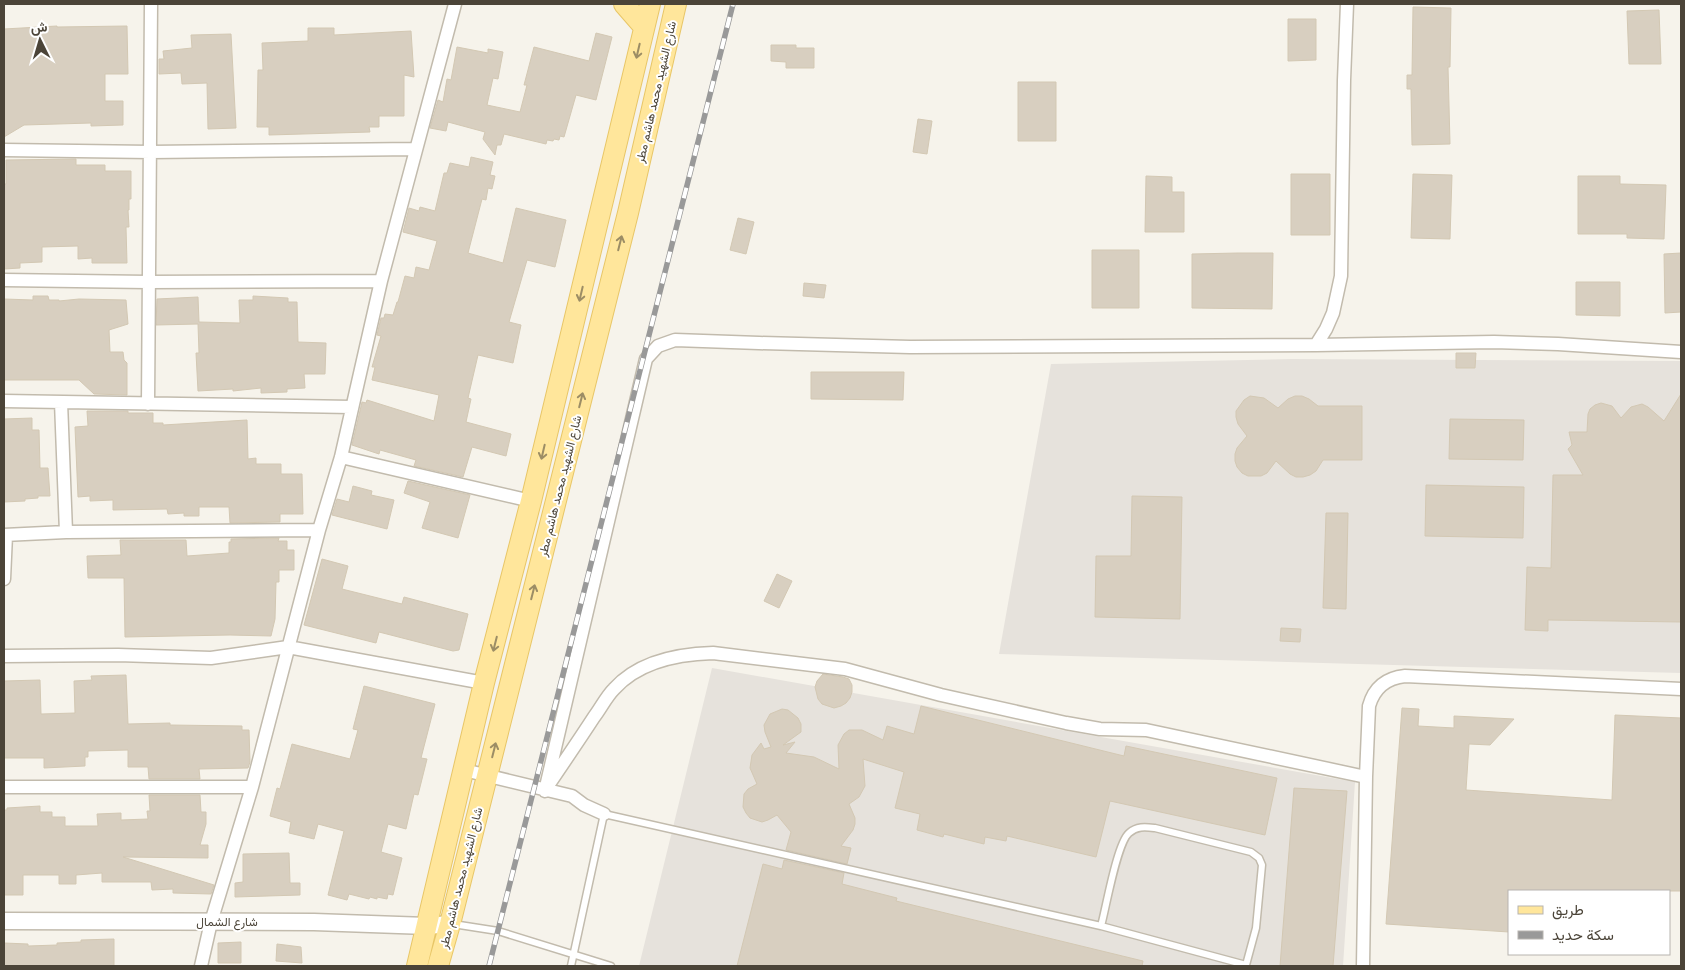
<svg xmlns="http://www.w3.org/2000/svg" width="1685" height="970" viewBox="0 0 1685 970" font-family="Lato,Vazirmatn,sans-serif">
<style>
.industrial{fill:#e6e2dc}
.building{fill:#d8cfc0;stroke:#d3c8b3}
.lines{fill:none;stroke-linecap:round;stroke-linejoin:round}
.service-casing{stroke:#c2bbad;stroke-width:9}
.minor-casing{stroke:#c2bbad;stroke-width:15}
.tertiary-casing{stroke:#c2bbad;stroke-width:19}
.primary-casing{stroke:#e8c667;stroke-width:22}
.service{stroke:#fff;stroke-width:6}
.minor{stroke:#fff;stroke-width:12}
.tertiary{stroke:#fff;stroke-width:16}
.primary{stroke:#ffe69b;stroke-width:20}
.rail-casing{stroke:#999;stroke-width:5.5}
.rail{stroke:#fff;stroke-width:4;stroke-dasharray:11;stroke-linecap:butt}
.oneway{stroke:#9c8d65}
.labels{text-anchor:middle;stroke-width:4;stroke-linejoin:round;paint-order:stroke}
.street-label{font-size:12px;fill:#4b4438;stroke:#fff}
</style>
<rect width="100%" height="100%" fill="#f6f3eb"/>
<path class="industrial" d="M 1292,359 L 1681,361 L 1681,673 L 999,654 L 1051,364 Z
M 712,668 L 1355,782 L 1343,966 L 639,966 Z"/>
<path class="building" d="M 1413,7 L 1451,8 L 1450,67 L 1448,67 L 1450,144 L 1412,145 L 1411,89 L 1407,89 L 1407,75 L 1412,75 Z
M 1659,10 L 1661,64 L 1629,64 L 1627,11 Z
M 1288,19 L 1316,19 L 1316,60 L 1288,61 Z
M 57,26 L 57,27 L 127,26 L 128,74 L 105,74 L 105,101 L 123,101 L 123,125 L 91,126 L 91,123 L 24,125 L 4,137 L 4,29 Z
M 308,28 L 334,28 L 334,35 L 411,31 L 414,77 L 404,75 L 404,116 L 379,116 L 379,127 L 369,127 L 370,132 L 269,135 L 269,127 L 257,127 L 258,70 L 263,70 L 262,43 L 308,41 Z
M 596,33 L 612,37 L 596,100 L 576,95 L 564,137 L 560,136 L 559,140 L 554,139 L 553,141 L 547,140 L 546,144 L 504,134 L 501,145 L 497,145 L 495,155 L 483,139 L 485,132 L 448,122 L 446,131 L 430,128 L 438,100 L 443,102 L 447,79 L 451,80 L 457,47 L 488,53 L 488,49 L 503,52 L 498,79 L 493,78 L 487,105 L 520,112 L 527,85 L 524,85 L 534,47 L 589,61 Z
M 231,34 L 236,128 L 208,129 L 207,83 L 182,84 L 181,73 L 159,74 L 159,59 L 164,59 L 163,51 L 192,48 L 191,35 Z
M 771,45 L 796,45 L 796,48 L 814,48 L 814,68 L 786,68 L 786,62 L 771,61 Z
M 1018,82 L 1056,82 L 1056,141 L 1018,141 Z
M 918,119 L 932,121 L 927,154 L 913,152 Z
M 471,157 L 493,162 L 490,175 L 495,176 L 492,189 L 488,188 L 486,200 L 482,199 L 468,253 L 503,263 L 516,208 L 566,220 L 555,267 L 527,260 L 509,322 L 521,325 L 513,363 L 478,355 L 468,398 L 471,399 L 466,422 L 511,434 L 506,456 L 472,447 L 463,477 L 414,466 L 416,460 L 380,450 L 379,454 L 352,445 L 362,402 L 366,403 L 367,400 L 434,421 L 439,395 L 372,380 L 375,367 L 372,367 L 381,336 L 377,335 L 381,318 L 384,318 L 385,314 L 393,315 L 397,302 L 398,302 L 405,276 L 414,278 L 416,267 L 429,270 L 437,241 L 403,232 L 409,208 L 419,211 L 420,207 L 435,211 L 444,173 L 447,173 L 450,163 L 469,167 Z
M 76,159 L 76,165 L 105,165 L 105,171 L 131,171 L 131,199 L 129,199 L 129,210 L 128,210 L 129,227 L 126,227 L 127,263 L 92,263 L 92,258 L 78,259 L 78,246 L 42,247 L 42,262 L 20,263 L 20,268 L 4,269 L 4,184 L 6,184 L 6,160 Z
M 1291,174 L 1330,174 L 1330,235 L 1291,235 Z
M 1413,174 L 1452,175 L 1450,239 L 1411,238 Z
M 1146,176 L 1172,177 L 1172,192 L 1184,192 L 1184,232 L 1145,232 Z
M 1578,176 L 1620,176 L 1620,184 L 1666,185 L 1664,239 L 1627,238 L 1627,234 L 1578,234 Z
M 738,218 L 754,222 L 746,254 L 730,250 Z
M 1092,250 L 1139,250 L 1139,308 L 1092,308 Z
M 1238,253 L 1273,253 L 1272,309 L 1192,308 L 1192,254 Z
M 1681,253 L 1681,312 L 1665,313 L 1664,254 Z
M 1576,282 L 1620,282 L 1620,316 L 1576,315 Z
M 804,283 L 826,285 L 824,298 L 803,296 Z
M 33,296 L 48,296 L 49,300 L 59,300 L 59,301 L 79,299 L 126,300 L 128,324 L 109,330 L 110,352 L 123,352 L 124,360 L 127,363 L 127,395 L 94,394 L 79,380 L 4,380 L 4,299 L 33,300 Z
M 253,296 L 288,298 L 288,302 L 297,302 L 298,342 L 326,343 L 325,374 L 304,374 L 305,388 L 287,389 L 287,392 L 261,393 L 261,388 L 233,391 L 233,389 L 198,391 L 196,353 L 199,353 L 198,324 L 156,325 L 157,299 L 198,297 L 199,322 L 240,323 L 239,300 L 253,300 Z
M 1456,353 L 1476,353 L 1475,368 L 1456,368 Z
M 811,372 L 904,372 L 903,400 L 811,399 Z
M 1681,394 L 1681,622 L 1548,620 L 1548,631 L 1525,630 L 1527,567 L 1551,568 L 1553,475 L 1583,475 L 1568,449 L 1572,445 L 1569,432 L 1587,432 L 1588,414 L 1590,409 L 1595,405 L 1601,403 L 1612,406 L 1621,418 L 1631,407 L 1642,404 L 1648,407 L 1664,421 Z
M 1250,396 L 1264,398 L 1278,408 L 1288,399 L 1295,396 L 1302,396 L 1309,399 L 1318,406 L 1362,406 L 1362,460 L 1323,460 L 1316,471 L 1310,475 L 1303,477 L 1296,477 L 1290,474 L 1276,461 L 1267,473 L 1261,476 L 1248,476 L 1242,473 L 1237,467 L 1235,461 L 1235,454 L 1237,448 L 1247,436 L 1238,424 L 1236,417 L 1236,411 L 1244,400 Z
M 87,411 L 128,411 L 128,413 L 153,413 L 153,423 L 163,423 L 163,425 L 247,420 L 248,459 L 256,458 L 256,464 L 281,464 L 281,474 L 302,474 L 303,514 L 280,514 L 280,522 L 230,523 L 229,507 L 199,507 L 199,516 L 184,516 L 184,513 L 168,514 L 167,509 L 113,510 L 113,500 L 90,501 L 90,496 L 78,497 L 75,427 L 88,426 Z
M 32,418 L 32,430 L 39,430 L 40,468 L 48,468 L 50,496 L 38,496 L 38,498 L 25,499 L 25,501 L 4,502 L 4,419 Z
M 1450,419 L 1524,420 L 1523,460 L 1449,459 Z
M 408,481 L 470,495 L 458,538 L 422,528 L 430,502 L 404,493 Z
M 1426,485 L 1524,487 L 1523,538 L 1425,536 Z
M 353,486 L 372,491 L 371,495 L 394,500 L 387,529 L 332,515 L 337,499 L 349,502 Z
M 1132,496 L 1182,497 L 1180,619 L 1095,617 L 1096,556 L 1131,556 Z
M 1326,513 L 1348,513 L 1346,609 L 1323,608 Z
M 279,538 L 278,541 L 287,541 L 287,550 L 294,550 L 294,570 L 279,570 L 279,582 L 276,582 L 275,619 L 271,636 L 230,635 L 125,637 L 124,578 L 88,578 L 87,556 L 121,555 L 120,540 L 186,540 L 187,556 L 229,553 L 229,542 L 231,542 L 231,539 Z
M 322,559 L 348,566 L 342,589 L 402,604 L 404,597 L 468,614 L 459,650 L 453,651 L 379,632 L 376,643 L 304,625 Z
M 777,574 L 792,581 L 779,608 L 764,601 Z
M 1281,628 L 1301,629 L 1300,642 L 1280,641 Z
M 823,674 L 843,677 L 849,679 L 852,685 L 852,692 L 850,698 L 846,703 L 841,706 L 834,708 L 822,704 L 818,699 L 815,687 L 817,681 Z
M 126,675 L 128,724 L 170,723 L 170,725 L 242,726 L 242,730 L 249,730 L 250,762 L 248,768 L 199,769 L 200,779 L 149,779 L 148,767 L 128,767 L 128,750 L 88,751 L 88,757 L 85,757 L 85,766 L 44,768 L 44,758 L 4,758 L 4,681 L 40,680 L 41,714 L 75,713 L 74,681 L 92,680 L 91,676 Z
M 364,686 L 435,704 L 421,758 L 427,759 L 418,795 L 414,794 L 406,829 L 388,824 L 381,852 L 402,858 L 393,895 L 388,894 L 387,899 L 377,897 L 377,899 L 370,897 L 369,899 L 349,894 L 347,900 L 328,895 L 344,831 L 318,824 L 314,839 L 289,833 L 291,822 L 270,816 L 277,788 L 280,789 L 292,744 L 350,759 L 358,730 L 353,729 Z
M 921,706 L 1124,756 L 1126,746 L 1277,778 L 1265,835 L 1110,801 L 1096,857 L 1007,836 L 1006,841 L 985,837 L 984,844 L 944,834 L 943,837 L 917,830 L 920,814 L 895,808 L 904,772 L 863,759 L 865,786 L 859,797 L 849,804 L 855,818 L 855,824 L 853,830 L 841,846 L 851,848 L 847,864 L 786,850 L 791,832 L 777,815 L 768,820 L 762,822 L 750,818 L 746,813 L 743,807 L 744,794 L 748,789 L 757,784 L 750,768 L 752,755 L 761,743 L 764,749 L 771,747 L 765,732 L 764,725 L 770,714 L 782,709 L 788,710 L 798,718 L 801,724 L 801,732 L 783,745 L 795,742 L 786,753 L 814,757 L 839,769 L 838,745 L 844,734 L 849,730 L 862,730 L 883,740 L 887,726 L 914,734 Z
M 1402,708 L 1419,709 L 1418,726 L 1454,728 L 1454,716 L 1514,719 L 1490,745 L 1469,744 L 1466,790 L 1612,800 L 1615,715 L 1681,718 L 1681,891 L 1509,891 L 1509,932 L 1386,924 Z
M 1294,788 L 1347,791 L 1333,966 L 1280,966 Z
M 149,795 L 200,795 L 201,812 L 206,812 L 206,824 L 200,845 L 208,845 L 208,858 L 123,857 L 214,885 L 211,894 L 173,893 L 173,889 L 152,890 L 151,882 L 102,882 L 102,873 L 76,875 L 76,884 L 59,884 L 59,875 L 23,875 L 23,895 L 4,895 L 4,810 L 7,810 L 7,808 L 40,806 L 40,812 L 52,812 L 52,817 L 65,817 L 65,826 L 98,826 L 97,814 L 121,813 L 121,820 L 148,819 L 147,811 L 150,811 Z
M 289,853 L 290,883 L 300,883 L 300,895 L 235,897 L 235,883 L 243,882 L 243,854 Z
M 784,860 L 844,873 L 842,884 L 897,898 L 896,901 L 1143,961 L 1142,966 L 737,966 L 763,864 L 782,869 Z
M 114,939 L 114,966 L 4,966 L 4,943 L 28,944 L 28,946 L 57,945 L 57,943 L 81,942 L 81,940 Z
M 241,942 L 241,963 L 218,963 L 218,943 Z
M 277,944 L 301,947 L 302,963 L 276,961 Z"/>
<g class="lines">
<g class="service-casing">
<path id="service" d="M 453,924 L 498,931 L 611,966
M 1101,926 C 1106,908 1117,843 1129,833 C 1137,826 1145,827 1155,828 L 1251,852 L 1259,858 L 1262,865 L 1256,928 L 1246,965
M 571,966 L 604,814 L 1101,926 L 1246,965 L 1245,966"/>
</g>
<g class="minor-casing">
<path id="minor" d="M 4,150 L 151,152 L 416,149
M 4,280 L 148,282 L 381,281
M 1316,345 L 1326,329 L 1333,313 L 1341,276 L 1344,80 L 1347,4
M 4,401 L 351,407
M 61,402 L 66,532
M 148,404 C 148,271 151,137 151,4
M 341,457 L 531,501
M 4,535 L 66,532 L 319,530
M 4,579 L 6,535
M 4,656 L 118,655 L 211,658 L 288,647 L 484,683
M 464,770 L 572,796 L 584,805 L 604,814
M 549,784 C 564,762 579,740 594,717 C 601,708 606,697 614,689 C 639,661 678,654 713,653 L 845,669 L 941,695 L 1066,723 L 1100,729 L 1146,730 L 1366,777
M 4,787 L 252,787
M 545,791 L 646,359 L 658,346 L 675,340 L 759,343 L 910,347 L 1316,345 L 1494,342 L 1558,344 L 1681,352
M 201,966 L 211,922 L 252,787 L 319,530 L 341,457 L 381,281 L 455,4
M 1363,966 L 1366,777 L 1369,706 C 1374,688 1386,678 1405,676 L 1681,689"/>
</g>
<g class="tertiary-casing">
<path id="tertiary" d="M 4,921 L 314,922 L 427,926 L 450,924"/>
</g>
<g class="primary-casing">
<path id="primary" d="M 624,4 L 644,27
M 417,966 L 484,683 L 531,501 L 650,4
M 438,966 L 450,924 L 628,213 L 676,4"/>
</g>
<use href="#service" class="service"/>
<use href="#minor" class="minor"/>
<use href="#tertiary" class="tertiary"/>
<use href="#primary" class="primary"/>
<g class="rail-casing">
<path id="rail" d="M 489,966 L 733,4"/>
</g>
<use href="#rail" class="rail"/>
</g>
<defs><path id="oneway-shaft" d="M-6 0H5M1.5-3L5.5 0L1.5 3" fill="none" stroke-width="1.6" stroke-linecap="round" stroke-linejoin="round" transform="scale(1.25)"/></defs>
<g class="oneway">
<use href="#oneway-shaft" transform="translate(638 51) rotate(103)"/>
<use href="#oneway-shaft" transform="translate(620 243) rotate(-76)"/>
<use href="#oneway-shaft" transform="translate(581 294) rotate(103)"/>
<use href="#oneway-shaft" transform="translate(581 400) rotate(-76)"/>
<use href="#oneway-shaft" transform="translate(543 452) rotate(103)"/>
<use href="#oneway-shaft" transform="translate(533 592) rotate(-76)"/>
<use href="#oneway-shaft" transform="translate(495 644) rotate(104)"/>
<use href="#oneway-shaft" transform="translate(494 750) rotate(-76)"/>
</g>
<g class="labels">
<g class="street-label">
<text transform="translate(656 92) rotate(-77)" y="4">شارع الشهيد محمد هاشم مطر</text>
<text transform="translate(560 486) rotate(-76)" y="4">شارع الشهيد محمد هاشم مطر</text>
<text transform="translate(461 878) rotate(-76)" y="4">شارع الشهيد محمد هاشم مطر</text>
<text x="227" y="926">شارع الشمال</text>
</g>
</g>
<rect width="1685" height="970" fill="none" stroke="#4b4438" stroke-width="10"/>
<rect x="1508" y="890" width="162" height="65" fill="#ffffff" stroke="#b7b4af"/>
<rect x="1518" y="906" width="25" height="8" fill="#ffe69b" stroke="#b7b4af"/>
<text x="1552" y="915" font-size="15" fill="#4b4438">طريق</text>
<rect x="1518" y="931" width="25" height="8" fill="#999999" stroke="#b7b4af"/>
<text x="1552" y="940" font-size="15" fill="#4b4438">سكة حديد</text>
<g transform="translate(40 40) rotate(355)" stroke="#ffffff" stroke-width="4" paint-order="stroke">
<path d="M0-4L9 19L0 12L-9 19Z" fill="#4b4438"/>
<text y="-8" font-size="14" font-weight="bold" text-anchor="middle" fill="#4b4438">ش</text>
</g>
</svg>
